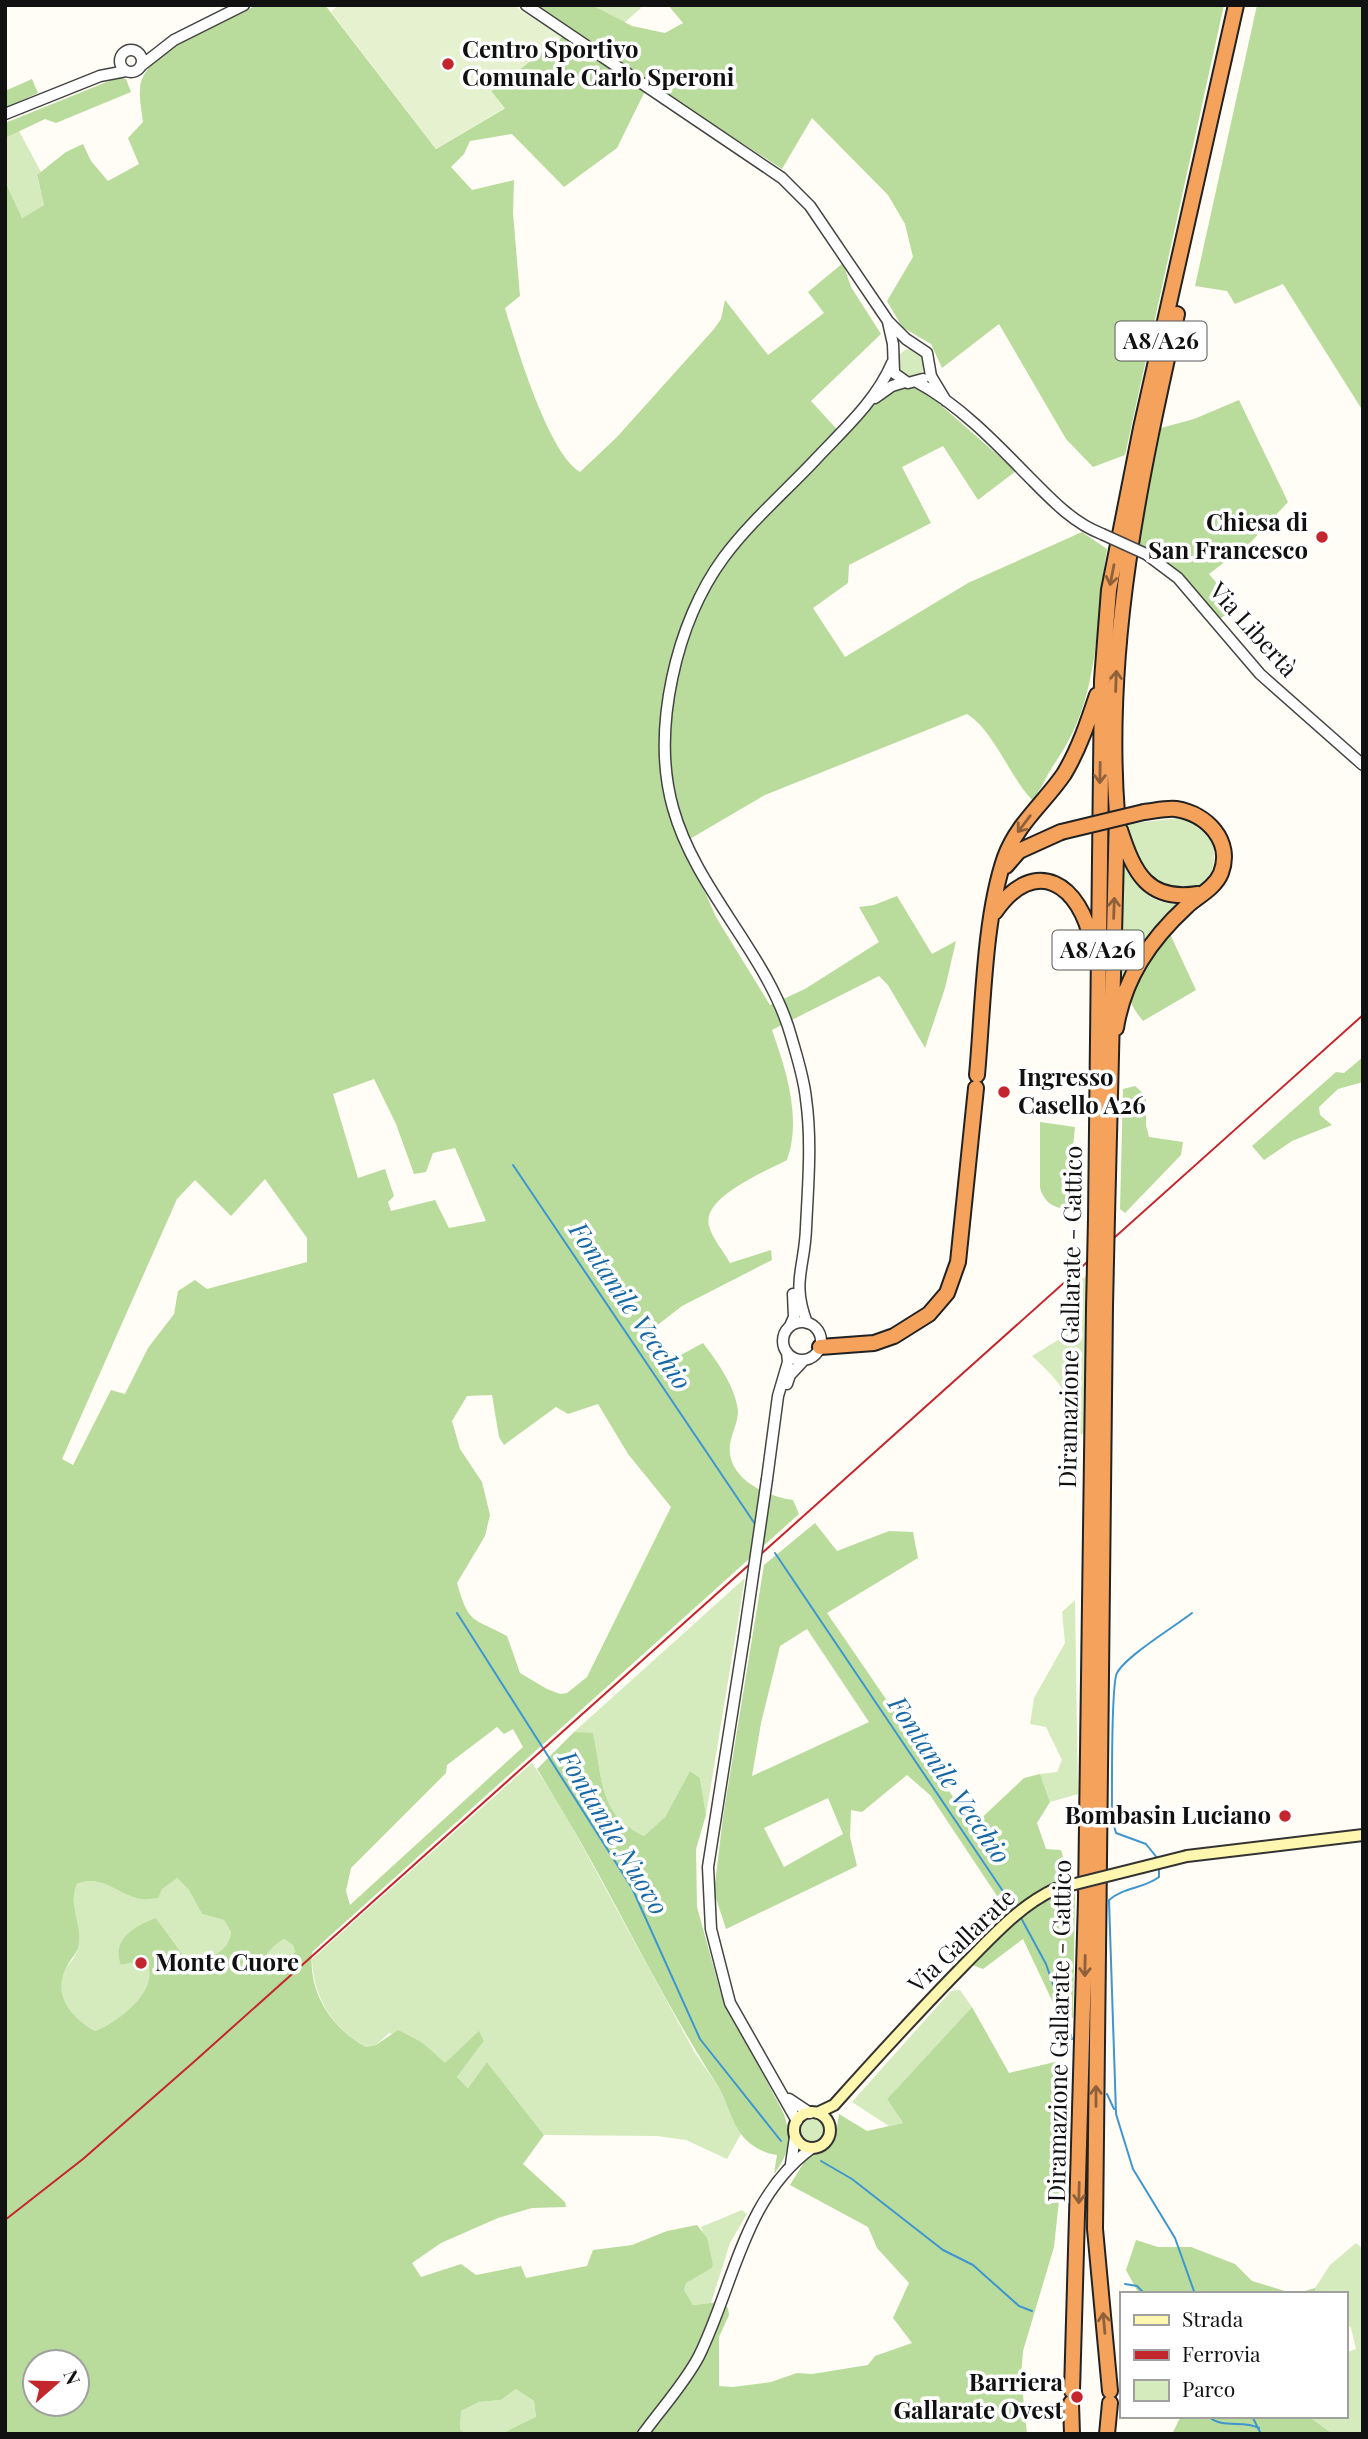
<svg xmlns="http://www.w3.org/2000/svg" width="1368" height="2439" viewBox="0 0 1368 2439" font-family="'Playfair Display',serif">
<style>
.green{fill:#d5ebbd}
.forest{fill:#b9dc9c;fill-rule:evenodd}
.pitch{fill:#e6f2cf}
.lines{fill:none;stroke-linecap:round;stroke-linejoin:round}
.stream{stroke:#3f96cf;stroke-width:2}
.tertiary-casing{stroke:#444;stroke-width:13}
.secondary-casing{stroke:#333;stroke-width:14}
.motorway-casing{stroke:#222;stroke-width:18}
.tertiary{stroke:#fff;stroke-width:10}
.secondary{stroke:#fff6b0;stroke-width:10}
.motorway{stroke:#f5a25d;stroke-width:14}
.rail{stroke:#c4262e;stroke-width:2}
.tertiary-bridge-casing{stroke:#444;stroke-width:13;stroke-linecap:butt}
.secondary-bridge-casing{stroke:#333;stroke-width:14;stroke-linecap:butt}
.motorway-bridge-casing{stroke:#222;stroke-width:18;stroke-linecap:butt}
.tertiary-bridge{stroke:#fff;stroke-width:10}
.secondary-bridge{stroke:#fff6b0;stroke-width:10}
.motorway-bridge{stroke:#f5a25d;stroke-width:14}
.oneway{stroke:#8e613b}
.poi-dot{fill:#c4262e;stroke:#fff;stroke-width:2.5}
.labels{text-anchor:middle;stroke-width:7;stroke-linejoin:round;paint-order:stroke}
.shield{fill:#fff;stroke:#585858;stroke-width:2}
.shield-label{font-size:23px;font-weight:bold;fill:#111}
.poi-label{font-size:24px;font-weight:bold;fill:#111;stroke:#fff;text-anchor:start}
.street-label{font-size:24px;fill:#111;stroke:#fff}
.water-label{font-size:26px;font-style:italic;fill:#1768a6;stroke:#fff}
</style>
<rect width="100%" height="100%" fill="#fffdf5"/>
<path class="green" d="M 592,5 L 638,5 L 641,8 L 624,23 Z
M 19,131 L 41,172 L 37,176 L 44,205 L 22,218 L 5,181 L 5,138 Z
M897 363a14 14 0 1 1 28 0a14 14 0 1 1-28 0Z
M 1179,818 C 1214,826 1221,851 1208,882 L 1180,892 L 1148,878 L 1129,841 L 1126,824 Z
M 1122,854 C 1129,872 1139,894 1159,901 C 1166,904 1175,903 1182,905 L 1120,993 Z
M 1089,1273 L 1086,1433 L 1075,1436 C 1071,1394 1062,1384 1032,1356 L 1071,1332 L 1073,1310 L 1067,1293 Z
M 745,1578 L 706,1815 L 700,1778 L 690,1771 L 665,1817 L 644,1836 C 597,1814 603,1777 593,1734 L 574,1732 Z
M 1075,1600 L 1078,1794 L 1050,1802 L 1040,1774 L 1057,1772 L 1062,1760 L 1046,1727 L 1030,1724 L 1034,1698 L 1065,1643 L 1062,1612 Z
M 532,1763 L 559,1803 L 695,2053 L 720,2089 L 741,2134 L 727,2159 L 686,2140 L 657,2136 L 544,2135 L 487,2062 L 468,2088 L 457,2077 L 484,2041 L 479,2032 L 445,2064 L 423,2043 L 389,2033 L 376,2045 L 366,2047 C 332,2028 313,1997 312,1959 Z
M 177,1878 L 189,1890 L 202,1914 L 224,1920 L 231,1932 C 229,1955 206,1960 186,1961 L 156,1918 L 121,1965 L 145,1960 C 165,1988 118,2022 95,2031 C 73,2018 54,2002 63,1974 C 66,1965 76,1958 77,1950 C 80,1927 68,1906 77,1884 C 97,1874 122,1891 141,1899 Z
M 284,1939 L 293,1945 L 295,1952 L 286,1962 L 268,1970 L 264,1966 C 266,1952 272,1945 284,1939 Z
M 960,1990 L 972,2007 L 887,2099 L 903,2123 L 889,2126 L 852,2102 L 951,1991 Z
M800 2131a12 12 0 1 1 24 0a12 12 0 1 1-24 0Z
M 742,2210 L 747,2214 L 730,2243 L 711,2303 L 693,2305 L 684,2290 L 685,2283 L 712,2268 L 713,2264 L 701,2227 Z
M 1356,2243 L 1363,2249 L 1363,2434 L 1333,2434 L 1308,2416 L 1345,2416 L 1345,2353 L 1356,2349 L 1351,2328 L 1345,2322 L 1345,2294 L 1317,2294 L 1315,2288 L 1330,2265 Z
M 516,2389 L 534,2401 L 536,2417 L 532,2421 L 501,2434 L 464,2434 L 460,2430 L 461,2411 L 479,2402 L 501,2400 Z"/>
<path class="forest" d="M 257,5 L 325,5 L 436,149 L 504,109 L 491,91 L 570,31 L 534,5 L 592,5 L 632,26 L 665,33 L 683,23 L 668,5 L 1224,5 L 1125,455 L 1093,467 L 1066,439 L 999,324 L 942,368 L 931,344 L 902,327 L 887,301 L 913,257 L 905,224 L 888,195 L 812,118 L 782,169 L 649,83 L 617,148 L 564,187 L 512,134 L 470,141 L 464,154 L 451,167 L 472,190 L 514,180 L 513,213 L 520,296 L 505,308 C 516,345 548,453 580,472 L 617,437 L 714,329 L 721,319 L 725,300 L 768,355 L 824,313 L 808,292 L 843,263 L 851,287 L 881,334 L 811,401 L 843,436 C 865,412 885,383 920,387 L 1016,471 L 978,500 L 943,446 L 902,467 L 931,523 L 849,565 L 848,583 L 813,608 L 845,657 L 968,583 L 1082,532 L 1107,549 C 1094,626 1102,696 1055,763 C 1046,775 1043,788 1032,800 C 1008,774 994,731 967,714 L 765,795 L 683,843 L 716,917 L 770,1005 L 805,989 L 879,942 L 859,907 L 874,905 L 897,896 L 932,954 L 956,941 L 945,988 L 925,1048 L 888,985 L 879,976 L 772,1030 C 786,1070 802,1118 787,1160 C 767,1171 701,1197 709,1226 C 712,1238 724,1252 730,1263 L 771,1250 L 772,1260 L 682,1306 L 646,1334 L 650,1346 L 664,1364 L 703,1343 C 717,1361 736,1388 738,1411 C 738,1422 732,1433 730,1444 C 726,1479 766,1496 793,1500 L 799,1514 L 312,1952 C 308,1992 331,2028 366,2047 L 376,2045 L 398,2030 L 423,2043 L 445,2063 L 479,2031 L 484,2041 L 457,2077 L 468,2088 L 487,2062 L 544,2135 L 523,2164 L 565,2202 L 566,2207 L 532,2208 L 498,2218 L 441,2243 L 412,2263 L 421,2277 L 461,2264 L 476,2275 L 521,2266 L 526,2278 L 587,2266 L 593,2250 L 632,2245 L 667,2231 L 697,2225 L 707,2238 L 713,2264 L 712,2268 L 686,2283 L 684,2290 L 693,2305 L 720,2302 L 728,2308 L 729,2315 L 719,2337 L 719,2386 L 733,2387 L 771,2382 L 797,2373 L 812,2374 L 868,2365 L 875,2356 L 912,2343 L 893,2318 L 909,2283 L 877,2248 L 868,2227 L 790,2185 L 806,2159 L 835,2140 L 839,2114 L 867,2131 L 903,2123 L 887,2099 L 972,2007 L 1009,2073 L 1055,2062 L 1061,2067 L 1060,2191 L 1054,2247 L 1023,2351 L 1021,2377 L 1027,2434 L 501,2434 L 536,2417 L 534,2401 L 516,2389 L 501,2400 L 479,2402 L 461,2411 L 460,2429 L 464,2434 L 5,2434 L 5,181 L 22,218 L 44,205 L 37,175 L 66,152 L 83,144 L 91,161 L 108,181 L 139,164 L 128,138 L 143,122 C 142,112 139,100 140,89 C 142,50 226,21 257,5 ZM 374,1079 L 396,1124 L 414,1174 L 426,1172 L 433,1153 L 455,1148 L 486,1221 L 449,1228 L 435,1200 L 391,1211 L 388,1202 L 394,1196 L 385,1169 L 358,1178 L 333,1094 ZM 265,1179 L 307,1238 L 307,1262 L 207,1289 L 195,1280 L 178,1291 L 174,1314 L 148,1348 L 125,1394 L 111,1390 L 73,1465 L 62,1459 L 177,1199 L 195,1180 L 231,1216 ZM 492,1395 L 499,1437 L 504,1445 L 556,1407 L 568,1414 L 598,1404 L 628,1454 L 671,1507 L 587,1677 L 567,1693 L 560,1694 L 547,1689 L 520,1673 L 507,1636 C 472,1617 469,1625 457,1583 L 485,1536 L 490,1515 L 482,1482 L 460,1449 L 452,1421 L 467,1396 ZM 497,1727 L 504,1734 L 513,1729 L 523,1747 L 350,1905 L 346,1891 L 351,1868 L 446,1773 L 447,1765 ZM 177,1878 L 189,1890 L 202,1914 L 224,1920 L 231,1932 C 229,1954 206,1960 187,1961 L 156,1918 C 135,1926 111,1939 121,1965 L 145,1960 C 164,1988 118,2022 95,2031 C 71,2017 51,1995 67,1966 C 72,1957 78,1953 79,1942 C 81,1921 68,1906 77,1884 C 101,1873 119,1895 141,1899 C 146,1900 153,1898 158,1898 L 162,1889 ZM 284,1939 L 293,1945 L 295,1952 L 286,1962 L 269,1970 L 264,1966 C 266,1952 272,1946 284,1939 ZM 35,2362 L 77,2362 L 77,2404 L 35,2404 Z
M 1257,5 L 1363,5 L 1361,408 L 1283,284 L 1235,304 L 1227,291 L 1195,286 Z
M 119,77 L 126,79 L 131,92 L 56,123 L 45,119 L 5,138 L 5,123 Z
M 32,79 L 38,93 L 5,108 L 5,91 Z
M 1239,400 L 1288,502 L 1251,542 L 1209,574 L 1236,606 L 1219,620 L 1183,575 L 1140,545 L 1138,540 L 1161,428 L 1194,419 Z
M 1170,934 L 1196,990 L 1143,1021 C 1139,1016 1133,1008 1131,1002 C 1128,983 1157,946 1170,934 Z
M 1363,1057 L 1363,1082 L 1338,1089 L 1319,1107 L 1320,1115 L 1332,1125 L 1292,1141 L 1264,1160 L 1252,1146 L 1336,1072 L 1344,1073 Z
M 1135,1086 L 1146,1096 L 1146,1125 L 1149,1137 L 1183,1142 L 1181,1155 L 1125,1213 L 1120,1209 L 1123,1089 Z
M 1040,1122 L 1075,1127 L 1067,1209 C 1053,1208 1044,1202 1040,1188 Z
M 815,1523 L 837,1551 L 889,1531 L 913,1532 L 918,1558 L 827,1613 L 973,1826 L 1024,1778 L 1040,1774 L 1050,1802 L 1037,1823 L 1046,1849 L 1061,1850 L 1075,1895 L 1073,2018 L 1056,2009 L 1023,1939 L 983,1969 L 972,1965 L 1015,1923 L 930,1795 L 907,1775 L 862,1812 L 851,1810 L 850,1837 L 857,1866 L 726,1929 L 714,1892 L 723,1817 L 764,1565 ZM 807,1629 L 869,1722 L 752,1776 L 761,1723 L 780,1646 ZM 828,1798 L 843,1834 L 784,1867 L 764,1828 Z
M 574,1732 L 593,1733 C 603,1777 597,1814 644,1836 L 665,1817 L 690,1771 L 700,1778 L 706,1815 L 696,1849 L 697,1907 L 721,1994 L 784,2114 C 792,2141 790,2151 774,2174 L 777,2155 C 763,2153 750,2146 741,2134 C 731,2120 727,2101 718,2086 C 652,1984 603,1872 537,1769 Z
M 1136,2240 L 1158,2247 L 1191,2247 L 1235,2264 L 1252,2281 L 1295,2294 L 1315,2288 L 1317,2294 L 1139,2294 L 1126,2270 Z
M 1181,2416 L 1308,2416 L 1333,2434 L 1172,2434 Z"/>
<path class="pitch" d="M 338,5 L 513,5 L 562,37 L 491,91 L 505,108 L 436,149 L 331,12 Z"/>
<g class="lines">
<path class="stream" d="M 513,1165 L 755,1524
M 775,1553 L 1015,1909
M 457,1613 L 632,1888 L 700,2039 L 781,2141
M 1158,1859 L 1146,1844 L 1116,1833 L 1112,1819 C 1112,1798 1111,1683 1117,1673 C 1126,1656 1174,1627 1192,1613
M 1020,1916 L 1046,1964 L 1072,2039
M 1107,2094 L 1114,2109
M 1116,2113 L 1109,1900 C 1124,1887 1143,1889 1159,1877 L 1159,1868
M 1116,2114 L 1133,2169 L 1175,2238 L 1195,2294
M 821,2161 L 852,2179 L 943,2250 L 973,2265 L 1019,2306 L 1032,2311
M 1125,2284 L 1137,2286 L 1145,2294
M 1208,2416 C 1223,2430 1242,2419 1259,2428
M 1252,2416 L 1261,2434"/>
<g class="tertiary-casing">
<path id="tertiary" d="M 526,5 L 782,178 L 810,206 L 888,321 L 906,339 L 927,353 L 931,376 L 946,401
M120 61a11 11 0 1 1 22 0a11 11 0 1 1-22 0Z
M 142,65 L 174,40 L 244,5
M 5,114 L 100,76 L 126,71
M 888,322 L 893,344 L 894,373 L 908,383 L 923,379
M 917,382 C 958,404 994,441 1026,474 C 1049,497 1071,522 1102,534
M 875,398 L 892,386 L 905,382
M 1146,554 L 1178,578 L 1260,674 L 1363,765
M783 1341a19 19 0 1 1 38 0a19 19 0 1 1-38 0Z
M 807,1323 C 791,1282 805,1267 806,1228 C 808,1186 812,1141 806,1099 C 804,1078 797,1057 791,1036 C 768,954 696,891 673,808 C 651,730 676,622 724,557 C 750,522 786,491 816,459 C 843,430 876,401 892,363
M 790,1326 L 794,1317 L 793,1294
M 787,1384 L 790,1375 L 804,1360
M 767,1479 L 778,1396 L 788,1362 L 787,1352
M 744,1637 L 708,1867 L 711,1929 L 730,2003 L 797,2121
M 789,2099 L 810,2113
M 791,2164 L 795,2137
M 643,2434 C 661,2409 685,2383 699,2356 C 734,2285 744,2197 812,2148"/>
</g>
<g class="secondary-casing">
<path id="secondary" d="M 1187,1856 L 1363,1835
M794 2130a18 18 0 1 1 36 0a18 18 0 1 1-36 0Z
M 817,2113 L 834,2105 C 877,2057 920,2010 965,1964 C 993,1936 1019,1906 1055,1889"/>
</g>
<g class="motorway-casing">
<path id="motorway" d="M 1120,830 C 1134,873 1148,902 1198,894
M 1006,866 L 1019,851 L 1061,832
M 995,912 C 1035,854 1081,884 1092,944
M 1116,1028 C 1124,978 1150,940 1187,906 C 1198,896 1215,888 1221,873 C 1233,841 1207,814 1176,809 C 1166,808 1154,811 1144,812
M 977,1075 C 983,1010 984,917 1005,857 C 1017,824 1045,802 1064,774 C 1079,749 1088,722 1097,695
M 1107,1216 L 1117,814 C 1104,644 1140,479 1177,314
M 1096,1219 L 1102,680 L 1109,590 L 1141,428 L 1236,5
M 1105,1306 L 1095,2229 L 1110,2391
M 820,1347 L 874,1343 L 894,1336 L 929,1314 L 947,1293 L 958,1262 L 976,1088
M 1072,2391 L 1086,1899 L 1094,1309
M 1071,2403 L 1072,2434
M 1107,2434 L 1110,2403"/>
</g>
<use href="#tertiary" class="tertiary"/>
<use href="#secondary" class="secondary"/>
<use href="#motorway" class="motorway"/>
<path class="rail" d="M 5,2220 L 83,2159 L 196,2060 L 1363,1015"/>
<g class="tertiary-bridge-casing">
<path id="tertiary-bridge" d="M 1102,534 L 1146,554
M 744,1637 L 767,1479"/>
</g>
<g class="secondary-bridge-casing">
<path id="secondary-bridge" d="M 1055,1889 L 1187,1856"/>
</g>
<g class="motorway-bridge-casing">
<path id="motorway-bridge" d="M 1061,832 L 1144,812
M 1105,1306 L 1107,1216
M 1094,1309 L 1096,1219"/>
</g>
<use href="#tertiary-bridge" class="tertiary-bridge"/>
<use href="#secondary-bridge" class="secondary-bridge"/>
<use href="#motorway-bridge" class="motorway-bridge"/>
</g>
<defs><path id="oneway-shaft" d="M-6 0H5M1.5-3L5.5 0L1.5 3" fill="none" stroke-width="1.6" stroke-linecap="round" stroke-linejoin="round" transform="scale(1.75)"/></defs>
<g class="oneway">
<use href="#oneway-shaft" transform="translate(1112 575) rotate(101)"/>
<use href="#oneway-shaft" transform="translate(1116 681) rotate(-88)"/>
<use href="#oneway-shaft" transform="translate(1100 773) rotate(91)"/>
<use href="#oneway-shaft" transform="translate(1024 824) rotate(127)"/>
<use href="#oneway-shaft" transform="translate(1114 908) rotate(-88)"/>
<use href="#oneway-shaft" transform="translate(1085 1966) rotate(91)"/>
<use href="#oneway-shaft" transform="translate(1096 2096) rotate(-90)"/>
<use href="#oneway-shaft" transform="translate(1079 2193) rotate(91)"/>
<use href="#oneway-shaft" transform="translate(1104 2323) rotate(-95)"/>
</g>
<g class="poi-dot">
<circle cx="448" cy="64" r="7"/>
<circle cx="1322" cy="537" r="7"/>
<circle cx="1004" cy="1092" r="7"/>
<circle cx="1285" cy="1816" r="7"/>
<circle cx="141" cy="1963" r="7"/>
<circle cx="1077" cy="2397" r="7"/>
</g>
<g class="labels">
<g class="shield">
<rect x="1115.5" y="321.5" width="91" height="39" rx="5"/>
<rect x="1052.5" y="930.5" width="91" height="39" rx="5"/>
</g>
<g class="shield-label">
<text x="1161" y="349">A8/A26</text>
<text x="1098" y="958">A8/A26</text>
</g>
<g class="poi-label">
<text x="462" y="58">Centro Sportivo<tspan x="462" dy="28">Comunale Carlo Speroni</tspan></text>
<text x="1308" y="531" text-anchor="end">Chiesa di<tspan x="1308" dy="28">San Francesco</tspan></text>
<text x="1018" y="1086">Ingresso<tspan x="1018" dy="28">Casello A26</tspan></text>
<text x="1271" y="1824" text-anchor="end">Bombasin Luciano</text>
<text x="155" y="1971">Monte Cuore</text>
<text x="1063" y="2391" text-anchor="end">Barriera<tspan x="1063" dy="28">Gallarate Ovest</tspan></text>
</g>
<g class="street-label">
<text transform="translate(1253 630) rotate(48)" y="8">Via Libertà</text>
<text transform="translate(1071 1317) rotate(-89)" y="8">Diramazione Gallarate - Gattico</text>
<text transform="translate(962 1941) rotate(-44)" y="8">Via Gallarate</text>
<text transform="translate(1060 2031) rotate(-89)" y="8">Diramazione Gallarate - Gattico</text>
</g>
<g class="water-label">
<text transform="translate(630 1306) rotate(56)" y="9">Fontanile Vecchio</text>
<text transform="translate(949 1780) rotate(56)" y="9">Fontanile Vecchio</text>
<text transform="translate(613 1833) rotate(59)" y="9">Fontanile Nuovo</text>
</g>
</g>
<rect width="1368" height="2439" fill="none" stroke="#111111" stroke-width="14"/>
<rect x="1120" y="2292" width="228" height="126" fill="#ffffff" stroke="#a0a0a0" stroke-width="2"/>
<rect x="1134" y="2315" width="35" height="10" fill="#fff6b0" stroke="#a0a0a0" stroke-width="2"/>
<text x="1182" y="2327" font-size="21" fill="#111111">Strada</text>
<rect x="1134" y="2350" width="35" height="10" fill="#c4262e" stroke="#a0a0a0" stroke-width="2"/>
<text x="1182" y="2362" font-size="21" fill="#111111">Ferrovia</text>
<rect x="1134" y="2380" width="35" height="21" fill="#d5ebbd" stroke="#a0a0a0" stroke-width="2"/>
<text x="1182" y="2397" font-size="21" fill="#111111">Parco</text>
<g transform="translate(56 2383) rotate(70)"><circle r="33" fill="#ffffff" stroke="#a0a0a0" stroke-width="2"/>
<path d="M0-5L12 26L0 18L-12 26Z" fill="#c4262e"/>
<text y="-10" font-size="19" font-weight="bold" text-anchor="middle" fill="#111111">N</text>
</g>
</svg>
